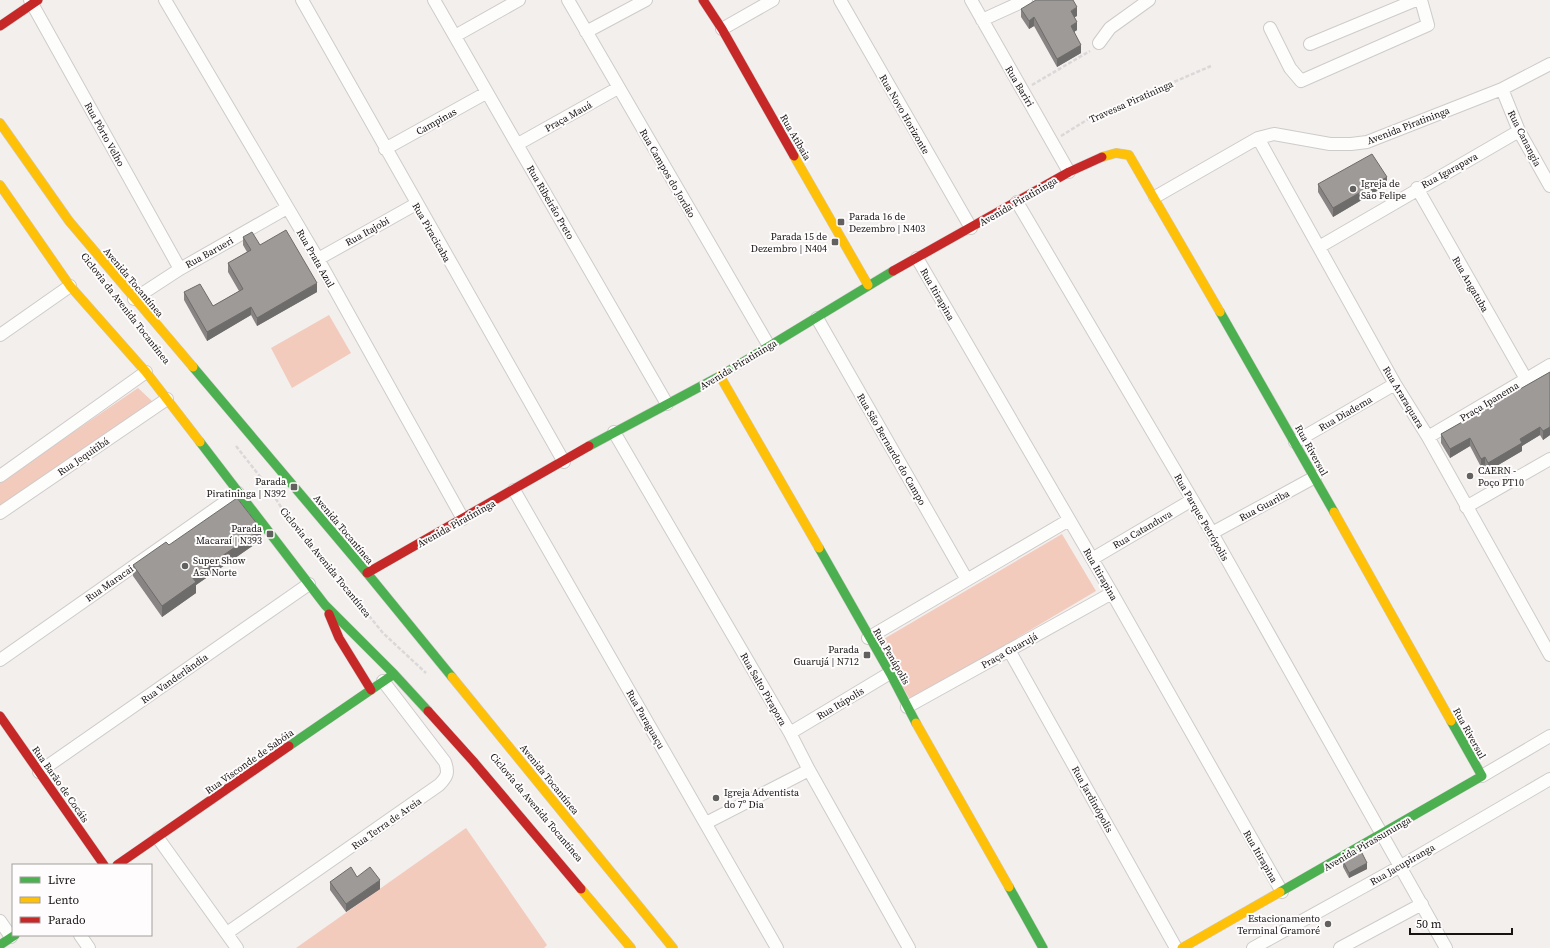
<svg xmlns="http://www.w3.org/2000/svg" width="1550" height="948" viewBox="0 0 1550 948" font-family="'Source Serif 4',serif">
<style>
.green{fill:#f2cbbd}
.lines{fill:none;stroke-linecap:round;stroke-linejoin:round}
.street-casing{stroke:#cecbca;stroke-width:14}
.fast-casing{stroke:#cecbca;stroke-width:10}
.slow-casing{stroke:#cecbca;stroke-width:10}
.jam-casing{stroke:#cecbca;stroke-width:10}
.path{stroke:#dad8d8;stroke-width:2.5;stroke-dasharray:4 2;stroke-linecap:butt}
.street{stroke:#fdfdfc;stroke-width:12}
.fast{stroke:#4caf50;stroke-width:9}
.slow{stroke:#ffc107;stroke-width:9}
.jam{stroke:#c62828;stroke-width:9}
.wall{fill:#878483}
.shaded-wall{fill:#6e6c6a}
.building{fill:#9d9a98;stroke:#6e6c6a}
.poi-dot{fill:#63615f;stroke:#fefcfc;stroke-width:1.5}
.labels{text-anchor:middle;stroke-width:4;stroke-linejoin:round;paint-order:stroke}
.street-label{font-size:10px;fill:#161412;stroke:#fefcfc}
.poi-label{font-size:10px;fill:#161412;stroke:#fefcfc;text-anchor:start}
</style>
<rect width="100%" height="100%" fill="#f3efed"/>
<path class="green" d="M 329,315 L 351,353 L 292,388 L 271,348 Z
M 138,388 L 153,402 L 0,508 L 0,482 Z
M 1062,534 L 1096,591 L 911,701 L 877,643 Z
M 466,828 L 547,945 L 544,948 L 296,948 Z"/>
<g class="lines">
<g class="street-casing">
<path id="street" d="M 30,0 L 180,269
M 165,0 L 318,259 L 463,519
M 302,0 L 564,462
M 434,0 C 511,135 590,270 667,404
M 568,0 L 769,346
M 840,0 L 971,228
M 971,0 L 1069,172
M 982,20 L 1026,0
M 1270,28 L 1290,68 L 1301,81 L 1428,25 L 1421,0
M 722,29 L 773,0
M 586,32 L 646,0
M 455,36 L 519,0
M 1099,43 L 1110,28 L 1149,0
M 1310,44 L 1416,0
M 1502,89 L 1519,131 L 1550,186
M 1258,138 L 1395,384 L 1428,437 L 1550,655
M 518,144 L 618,88
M 385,149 L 486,93
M 1417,188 L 1526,379
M 1155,197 L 1258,138 L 1274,134 L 1330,144 L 1351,144 L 1367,142 L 1502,89 L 1550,64
M 1017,202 L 1212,533 L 1446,948
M 1319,247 L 1519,131
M 917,258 L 1112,593 L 1282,892
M 318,259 L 416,204
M 134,299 L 180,269 L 287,208
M 817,318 L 967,580
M 0,335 L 70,286
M 614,432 L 790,733 L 809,770 L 909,948
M 1428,437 L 1550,365
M 1295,442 L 1395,384
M 0,476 L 146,372
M 514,490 L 777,948
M 1466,507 L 1550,459
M 0,513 L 167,399
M 1212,533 L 1315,477
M 1092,559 L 1192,500
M 868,638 L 1069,520
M 1009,650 L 1176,948
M 0,660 L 238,493
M 907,707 L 1112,593
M 790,733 L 890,673
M 39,772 L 309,584
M 1482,776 L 1550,736
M 706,823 L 809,770
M 158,838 L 237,948
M 0,921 L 11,937
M 227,933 L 439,785 C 447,777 449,773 445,762 L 383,681
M 80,935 L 89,948
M 1253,948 L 1401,866 L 1550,779
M 1340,948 L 1422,904"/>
</g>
<g class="fast-casing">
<path id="fast" d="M 1220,312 L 1334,512
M 193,367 L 367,573 L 452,677
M 200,442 L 325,605 L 394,674 L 428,711
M 589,446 L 720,376 L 893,271
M 819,548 L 890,673 L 916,723
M 289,746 L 394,674
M 1009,887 L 1043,948
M 1280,892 L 1482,776 L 1451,721
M 0,945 L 15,935"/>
</g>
<g class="slow-casing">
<path id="slow" d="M 0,123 L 69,221 L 193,367
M 794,156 L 868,285
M 1102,157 L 1116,153 L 1129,155 L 1220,312
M 0,185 L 70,286 L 146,372 L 200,442
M 720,376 L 819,548
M 1334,512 L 1451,721
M 452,677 L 673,948
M 916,723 L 1009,887
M 581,889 L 631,948
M 1182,948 L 1280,892"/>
</g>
<g class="jam-casing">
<path id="jam" d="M 703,0 L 722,29 L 794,156
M 0,26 L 38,0
M 893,271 L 1069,172 L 1102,157
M 367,573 L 589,446
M 329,614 L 339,638 L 371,690
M 428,711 L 473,761 L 581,889
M 0,716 L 104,865
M 117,865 L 289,746"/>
</g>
<path class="path" d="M 1032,85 L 1090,51
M 1061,136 L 1090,118 L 1211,66
M 236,446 L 269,488 L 286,515 L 357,601 L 383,633 L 426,673"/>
<use href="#street" class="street"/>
<use href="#fast" class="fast"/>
<use href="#slow" class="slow"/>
<use href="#jam" class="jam"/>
</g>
<path class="wall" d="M 1021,9 L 1077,16 L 1074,17 L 1077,30 L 1074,32 L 1081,53 L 1057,67 L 1034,26 L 1029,29 L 1021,17 Z
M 1318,184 L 1387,185 L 1333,217 L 1318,192 Z
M 243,237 L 260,245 L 317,292 L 257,326 L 251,315 L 207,341 L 184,300 L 184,292 L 213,306 L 239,291 L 228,272 L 228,263 L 247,252 L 243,245 Z
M 1550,372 L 1550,435 L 1543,440 L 1540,435 L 1522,446 L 1522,451 L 1488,471 L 1485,466 L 1481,467 L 1470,446 L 1450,458 L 1441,443 L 1441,434 Z
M 261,540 L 196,585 L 196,593 L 162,617 L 133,576 L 133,565 L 169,545 Z
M 1343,861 L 1367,869 L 1349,878 L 1343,867 Z
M 357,877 L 380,889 L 346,912 L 330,890 L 330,882 Z"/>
<path class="shaded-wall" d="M 1077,7 L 1077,16 L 1071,19 L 1071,11 Z
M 1034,17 L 1034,26 L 1029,29 L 1029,21 Z
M 1077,22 L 1077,30 L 1071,34 L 1071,26 Z
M 1081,45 L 1081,53 L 1057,67 L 1057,59 Z
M 1387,177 L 1387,185 L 1333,217 L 1333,208 Z
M 317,283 L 317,292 L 257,326 L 257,318 Z
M 251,307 L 251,315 L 207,341 L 207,332 Z
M 1540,427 L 1540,435 L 1522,446 L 1522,451 L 1488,471 L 1488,463 L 1520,439 Z
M 1550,427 L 1550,435 L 1543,440 L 1543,431 Z
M 1470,438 L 1470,446 L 1450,458 L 1450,449 Z
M 1485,457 L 1485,466 L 1481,467 L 1481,459 Z
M 261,529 L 261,540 L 196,585 L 196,593 L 162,617 L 162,606 L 192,577 Z
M 1367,863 L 1367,869 L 1349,878 L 1349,873 Z
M 380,880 L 380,889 L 346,912 L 346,904 Z"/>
<path class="building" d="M 1036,0 L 1073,0 L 1077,7 L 1071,11 L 1077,22 L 1071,26 L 1081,45 L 1057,59 L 1034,17 L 1029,21 L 1021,9 Z
M 1372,154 L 1387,177 L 1333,208 L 1318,184 Z
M 286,230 L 317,283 L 257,318 L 251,307 L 207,332 L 184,292 L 200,284 L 213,306 L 243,289 L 228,263 L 251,250 L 243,237 L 252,232 L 260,245 Z
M 1550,372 L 1550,427 L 1543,431 L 1540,427 L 1520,439 L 1522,443 L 1488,463 L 1485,457 L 1481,459 L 1470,438 L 1450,449 L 1441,434 Z
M 237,498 L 261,529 L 192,577 L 196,582 L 162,606 L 133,565 L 166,542 L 169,545 Z
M 1361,851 L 1367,863 L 1349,873 L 1343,861 Z
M 351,867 L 357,877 L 370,867 L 380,880 L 346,904 L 330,882 Z"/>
<g class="poi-dot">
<circle cx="1353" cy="189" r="4"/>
<rect x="837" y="218" width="8" height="8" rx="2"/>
<rect x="831" y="238" width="8" height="8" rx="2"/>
<circle cx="1470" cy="476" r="4"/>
<rect x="290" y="483" width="8" height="8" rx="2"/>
<rect x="266" y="530" width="8" height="8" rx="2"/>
<circle cx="185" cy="566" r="4"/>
<rect x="863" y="651" width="8" height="8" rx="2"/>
<circle cx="716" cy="798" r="4"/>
<circle cx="1328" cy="924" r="4"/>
</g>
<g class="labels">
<g class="street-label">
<text transform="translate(1020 86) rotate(59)" y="4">Rua Bariri</text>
<text transform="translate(1131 101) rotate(-24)" y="4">Travessa Piratininga</text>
<text transform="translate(905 114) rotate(60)" y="4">Rua Novo Horizonte</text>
<text transform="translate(568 116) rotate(-29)" y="4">Praça Mauá</text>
<text transform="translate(436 121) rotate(-29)" y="4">Campinas</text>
<text transform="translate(1408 125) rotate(-21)" y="4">Avenida Piratininga</text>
<text transform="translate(105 134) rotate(61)" y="4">Rua Pôrto Velho</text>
<text transform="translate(796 137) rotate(60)" y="4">Rua Atibaia</text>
<text transform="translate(1525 138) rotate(63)" y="4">Rua Canangia</text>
<text transform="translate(1449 170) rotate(-29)" y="4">Rua Igarapava</text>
<text transform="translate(668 173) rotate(60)" y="4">Rua Campos do Jordão</text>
<text transform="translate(1018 201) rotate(-30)" y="4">Avenida Piratininga</text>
<text transform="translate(551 202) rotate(60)" y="4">Rua Ribeirão Preto</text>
<text transform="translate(367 231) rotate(-29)" y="4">Rua Itajobi</text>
<text transform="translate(432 232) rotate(60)" y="4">Rua Piracicaba</text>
<text transform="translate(209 252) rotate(-29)" y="4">Rua Barueri</text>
<text transform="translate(316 258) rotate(60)" y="4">Rua Prata Azul</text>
<text transform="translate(134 282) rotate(50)" y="4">Avenida Tocantínea</text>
<text transform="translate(1471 284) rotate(60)" y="4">Rua Angatuba</text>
<text transform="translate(938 294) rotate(60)" y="4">Rua Itirapina</text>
<text transform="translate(126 308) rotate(52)" y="4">Ciclovia da Avenida Tocantínea</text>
<text transform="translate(738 364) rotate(-31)" y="4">Avenida Piratininga</text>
<text transform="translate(1404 397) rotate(59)" y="4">Rua Araraquara</text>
<text transform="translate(1489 401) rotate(-31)" y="4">Praça Ipanema</text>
<text transform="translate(1345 413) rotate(-30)" y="4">Rua Diadema</text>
<text transform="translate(892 449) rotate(60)" y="4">Rua São Bernardo do Campo</text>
<text transform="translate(1312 450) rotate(61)" y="4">Rua Riversul</text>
<text transform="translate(83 456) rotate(-34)" y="4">Rua Jequitibá</text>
<text transform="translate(1264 505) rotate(-28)" y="4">Rua Guariba</text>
<text transform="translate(1202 517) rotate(60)" y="4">Rua Parque Petrópolis</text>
<text transform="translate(456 523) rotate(-29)" y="4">Avenida Piratininga</text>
<text transform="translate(344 529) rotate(50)" y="4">Avenida Tocantínea</text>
<text transform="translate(1142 529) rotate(-30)" y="4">Rua Catanduva</text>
<text transform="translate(326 562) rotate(51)" y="4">Ciclovia da Avenida Tocantínea</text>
<text transform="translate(1101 574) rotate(60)" y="4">Rua Itirapina</text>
<text transform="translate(109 583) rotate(-35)" y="4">Rua Maracai</text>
<text transform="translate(1009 650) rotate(-29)" y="4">Praça Guarujá</text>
<text transform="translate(892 656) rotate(60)" y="4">Rua Penápolis</text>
<text transform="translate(174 678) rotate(-35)" y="4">Rua Vanderlândia</text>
<text transform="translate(764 689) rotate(60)" y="4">Rua Salto Pirapora</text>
<text transform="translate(840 703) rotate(-31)" y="4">Rua Itápolis</text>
<text transform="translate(646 719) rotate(60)" y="4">Rua Paraguaçu</text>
<text transform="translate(1470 733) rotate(61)" y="4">Rua Riversul</text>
<text transform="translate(249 761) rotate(-35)" y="4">Rua Visconde de Sabóia</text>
<text transform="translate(550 779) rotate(51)" y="4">Avenida Tocantínea</text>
<text transform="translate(61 784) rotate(55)" y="4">Rua Barão de Cocáis</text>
<text transform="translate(1093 799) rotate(61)" y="4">Rua Jardinópolis</text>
<text transform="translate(537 807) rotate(50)" y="4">Ciclovia da Avenida Tocantínea</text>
<text transform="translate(386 823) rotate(-35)" y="4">Rua Terra de Areia</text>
<text transform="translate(1367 843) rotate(-30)" y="4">Avenida Pirassununga</text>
<text transform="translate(1261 856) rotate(60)" y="4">Rua Itirapina</text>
<text transform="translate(1402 864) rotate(-30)" y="4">Rua Jacupiranga</text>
</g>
<g class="poi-label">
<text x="1361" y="187">Igreja de<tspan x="1361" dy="12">São Felipe</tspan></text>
<text x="849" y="220">Parada 16 de<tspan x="849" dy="12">Dezembro | N403</tspan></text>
<text x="827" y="240" text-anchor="end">Parada 15 de<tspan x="827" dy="12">Dezembro | N404</tspan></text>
<text x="1478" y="474">CAERN -<tspan x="1478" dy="12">Poço PT10</tspan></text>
<text x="286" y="485" text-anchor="end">Parada<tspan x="286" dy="12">Piratininga | N392</tspan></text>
<text x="262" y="532" text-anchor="end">Parada<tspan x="262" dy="12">Macaraí | N393</tspan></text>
<text x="193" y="564">Super Show<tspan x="193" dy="12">Asa Norte</tspan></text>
<text x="859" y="653" text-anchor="end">Parada<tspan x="859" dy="12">Guarujá | N712</tspan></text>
<text x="724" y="796">Igreja Adventista<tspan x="724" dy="12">do 7º Dia</tspan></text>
<text x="1320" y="922" text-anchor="end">Estacionamento<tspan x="1320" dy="12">Terminal Gramoré</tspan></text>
</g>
</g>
<rect x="12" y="864" width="140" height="72" fill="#fefcfc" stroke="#a19f9e"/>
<rect x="20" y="877" width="20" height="6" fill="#4caf50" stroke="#a19f9e"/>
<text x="48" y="884" font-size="12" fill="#161412">Livre</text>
<rect x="20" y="897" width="20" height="6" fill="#ffc107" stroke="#a19f9e"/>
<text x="48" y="904" font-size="12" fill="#161412">Lento</text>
<rect x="20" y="917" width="20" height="6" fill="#c62828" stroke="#a19f9e"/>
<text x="48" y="924" font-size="12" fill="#161412">Parado</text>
<path d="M1410 928v6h102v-6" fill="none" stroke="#161412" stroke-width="2"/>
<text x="1416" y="928" font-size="12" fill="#161412" stroke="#fefcfc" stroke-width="3" paint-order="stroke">50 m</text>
</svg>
